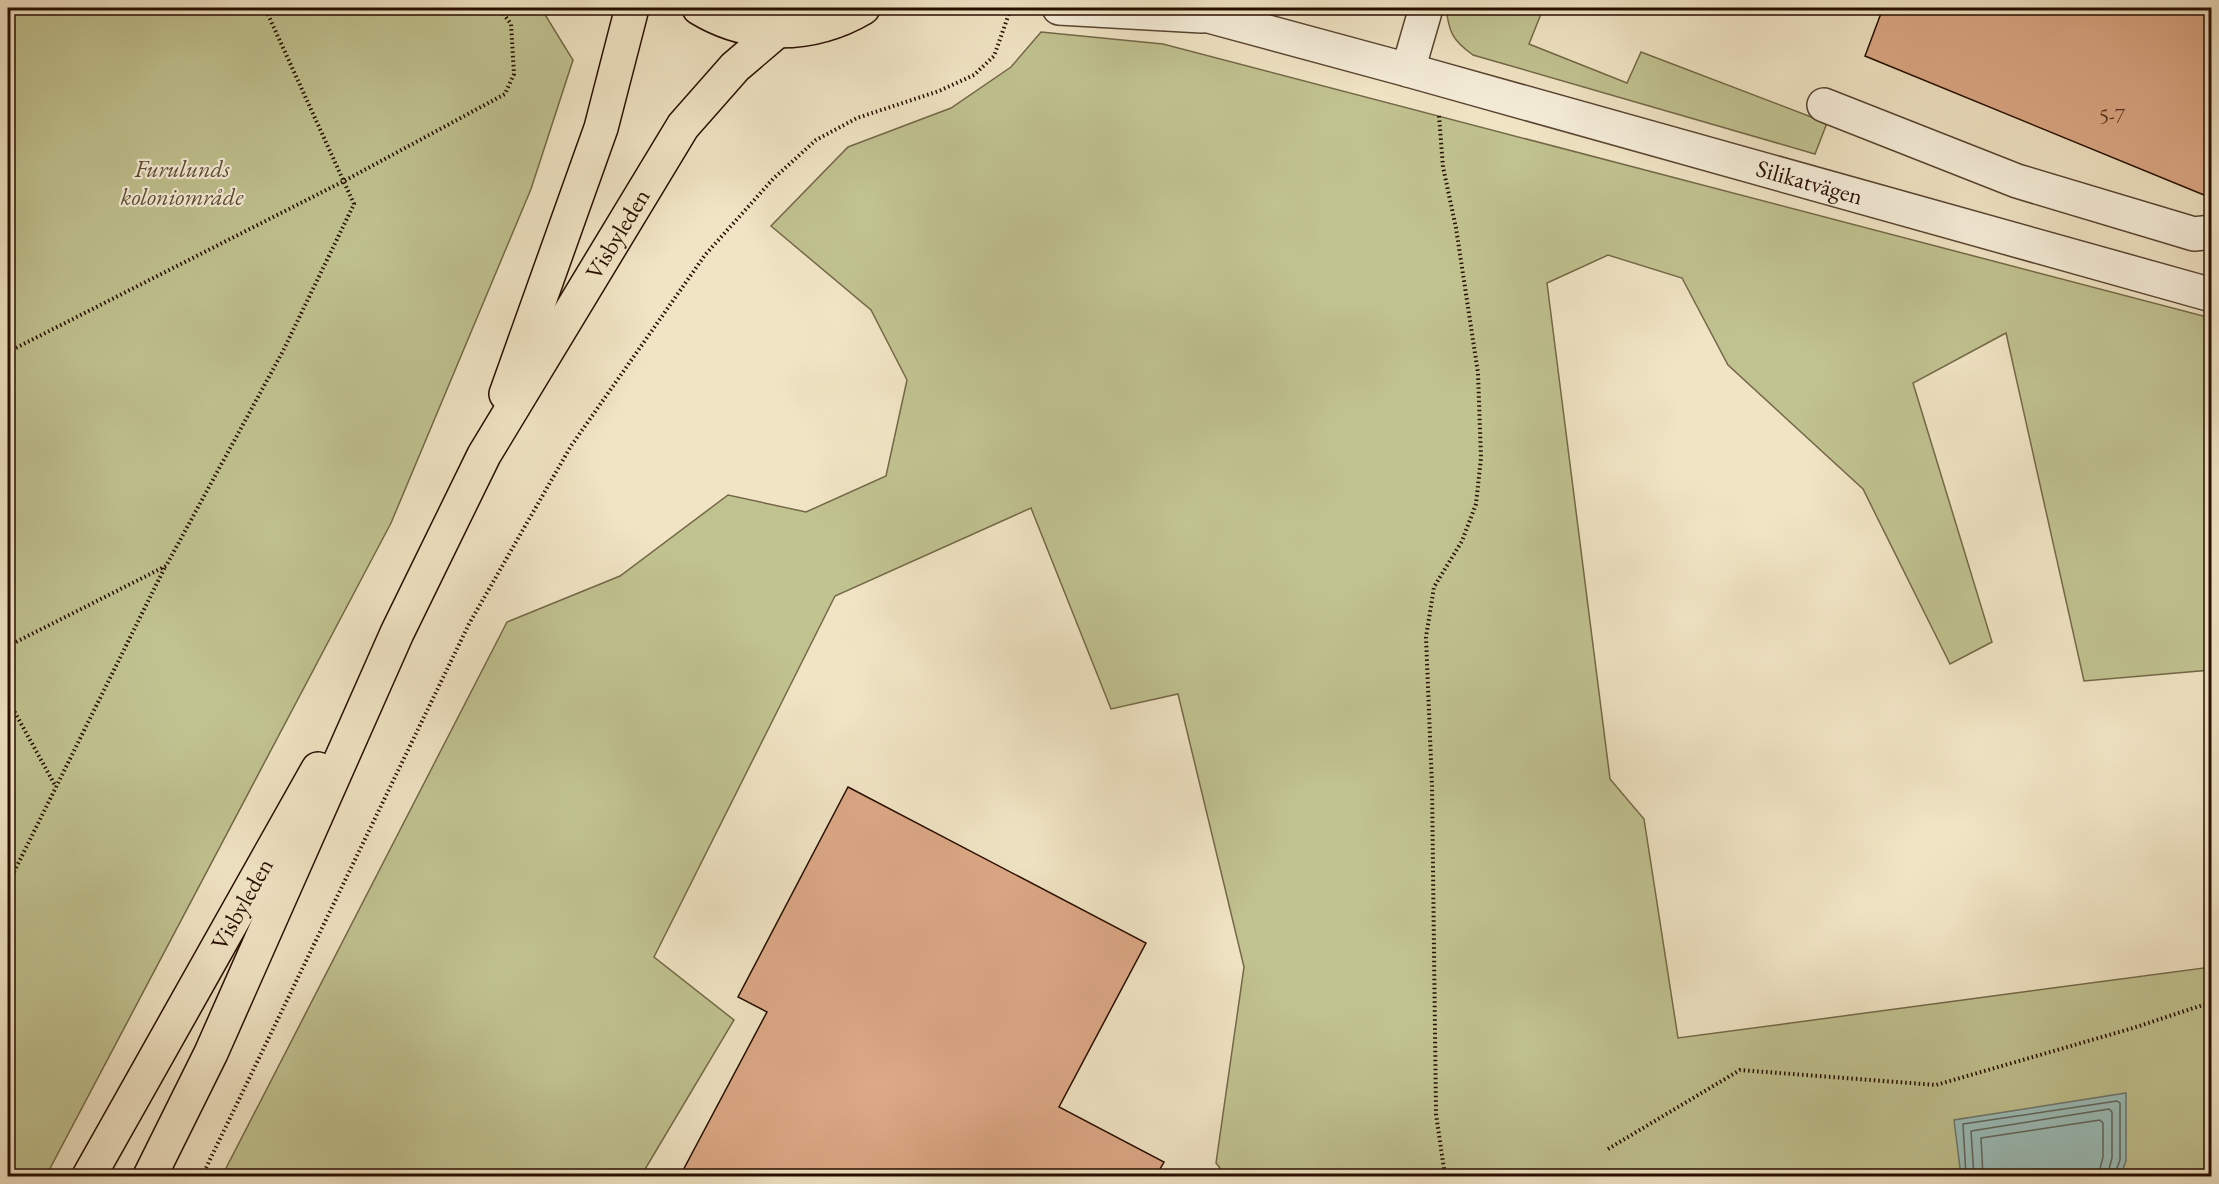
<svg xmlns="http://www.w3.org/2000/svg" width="2219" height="1184" viewBox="0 0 2219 1184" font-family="'EB Garamond',serif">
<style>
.green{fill:#c0c290;stroke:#746848;stroke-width:1.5}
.water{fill:#9bbeba;stroke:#6d7870;stroke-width:1.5}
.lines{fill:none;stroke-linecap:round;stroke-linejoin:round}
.shore{stroke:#61665d;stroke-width:1.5}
.building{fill:#dca886;stroke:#270e00;stroke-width:1.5}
.minor-casing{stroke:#594431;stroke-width:36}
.major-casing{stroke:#270e00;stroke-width:36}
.path{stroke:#270e00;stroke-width:4;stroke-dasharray:1.5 3;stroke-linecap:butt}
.minor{stroke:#f5edd9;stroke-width:33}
.major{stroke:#f0e4c4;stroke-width:33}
.labels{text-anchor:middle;stroke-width:4.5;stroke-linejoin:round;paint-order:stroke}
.number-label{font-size:21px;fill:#543422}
.park-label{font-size:24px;font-style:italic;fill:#5d4d32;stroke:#f5edd9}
.street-label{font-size:24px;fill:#270e00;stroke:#f5edd9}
</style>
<rect width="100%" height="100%" fill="#f0e4c4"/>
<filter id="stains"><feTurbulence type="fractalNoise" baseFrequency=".00333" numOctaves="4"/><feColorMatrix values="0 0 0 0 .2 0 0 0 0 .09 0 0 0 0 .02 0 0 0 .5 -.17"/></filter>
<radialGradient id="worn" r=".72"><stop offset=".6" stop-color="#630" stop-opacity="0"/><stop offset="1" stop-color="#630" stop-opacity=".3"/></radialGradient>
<path class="green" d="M 8,8 L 541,8 L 573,60 L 531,189 L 391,523 L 46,1176 L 8,1176 Z
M 1446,8 L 1525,8 L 1541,14 L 1529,44 L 1627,83 L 1641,52 L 1827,123 L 1815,154 L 1473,55 C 1452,40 1449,32 1446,8 Z
M 1041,32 L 1163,44 L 2211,318 L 2211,670 L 2084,681 L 2006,333 L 1913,383 L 1992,642 L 1950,664 L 1863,489 L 1728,365 L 1682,278 L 1608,255 L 1547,283 L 1610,779 L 1644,819 L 1678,1038 L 2211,967 L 2211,1176 L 1226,1176 L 1216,1163 L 1244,967 L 1178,694 L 1111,709 L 1031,508 L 835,596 L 654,957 L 734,1020 L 641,1176 L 222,1176 L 507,622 L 620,576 L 728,495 L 806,512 L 886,476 L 907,380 L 871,310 L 771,226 L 848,147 L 951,108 L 1011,67 Z"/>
<path class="water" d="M 2126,1093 L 2126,1161 L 2120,1176 L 1961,1176 L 1954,1120 Z"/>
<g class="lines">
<path class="shore" d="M 1966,1176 L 1963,1124 L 2117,1101 L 2120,1103 L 2120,1160 L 2114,1176
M 1974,1176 L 1971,1131 L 2109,1109 L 2112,1112 L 2112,1158 L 2107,1176
M 1983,1176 L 1981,1138 L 2100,1120 L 2103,1123 L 2103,1157 L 2098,1176"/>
</g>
<path class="building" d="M 1883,8 L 2212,8 L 2212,177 L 2204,195 L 1865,56 Z
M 848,787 L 1146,943 L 1059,1107 L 1164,1162 L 1156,1176 L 680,1176 L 767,1012 L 738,997 Z"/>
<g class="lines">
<g class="minor-casing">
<g id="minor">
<path d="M 1059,8 L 1202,16"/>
<path d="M 1179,8 L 1408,70 L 1426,8"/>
<path id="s1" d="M 1408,70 L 2212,295"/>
<path d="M 1824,105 L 2017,181 L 2194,234 L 2212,232"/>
</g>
</g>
<g class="major-casing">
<g id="major">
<path d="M 699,8 C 750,39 812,38 863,8"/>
<path d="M 506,394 L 601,128 L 632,8"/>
<path id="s2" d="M 89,1176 L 318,769"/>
<path id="s3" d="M 150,1176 L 211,1053 L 397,633 L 484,455 L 683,126 L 735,67 L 776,32"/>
</g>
</g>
<path class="path" d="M 8,9 L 11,8
M 1439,116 L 1443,167 L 1456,228 L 1478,373 L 1481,458 L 1476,504 L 1462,541 L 1434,587 L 1426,637 L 1432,786 L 1436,1114 L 1445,1176
M 8,352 L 344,181 L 505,94 L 514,74 L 511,24 L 499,8
M 8,646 L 166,566 L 283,351 L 354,204 L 265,8
M 8,700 L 56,787
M 8,884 L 165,567
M 1608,1149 L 1740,1070 L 1936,1085 L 2133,1028 L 2212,1002
M 202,1176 L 469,624 L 571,446 L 705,255 L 773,179 L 816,140 L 857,118 L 939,91 L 974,75 L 994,56 L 1011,8"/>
<use href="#minor" class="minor"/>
<use href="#major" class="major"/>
</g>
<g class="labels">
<g class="number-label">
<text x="2112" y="123">5-7</text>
</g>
<g class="park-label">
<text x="182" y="177">Furulunds<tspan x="182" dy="28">koloniområde</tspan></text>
</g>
<g class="street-label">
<text dy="8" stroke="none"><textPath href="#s1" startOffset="417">Silikatvägen</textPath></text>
<text dy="8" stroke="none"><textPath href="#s3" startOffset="1053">Visbyleden</textPath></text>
<text dy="8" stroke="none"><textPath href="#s2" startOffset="312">Visbyleden</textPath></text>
</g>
</g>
<rect width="2219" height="1184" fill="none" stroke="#f0e4c4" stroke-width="30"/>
<rect x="9" y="9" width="2201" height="1166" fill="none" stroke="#270e00" stroke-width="3"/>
<rect x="15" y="15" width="2189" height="1154" fill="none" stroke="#270e00" stroke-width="1.5"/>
<rect width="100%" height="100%" filter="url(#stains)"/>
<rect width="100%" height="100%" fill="url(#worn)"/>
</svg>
